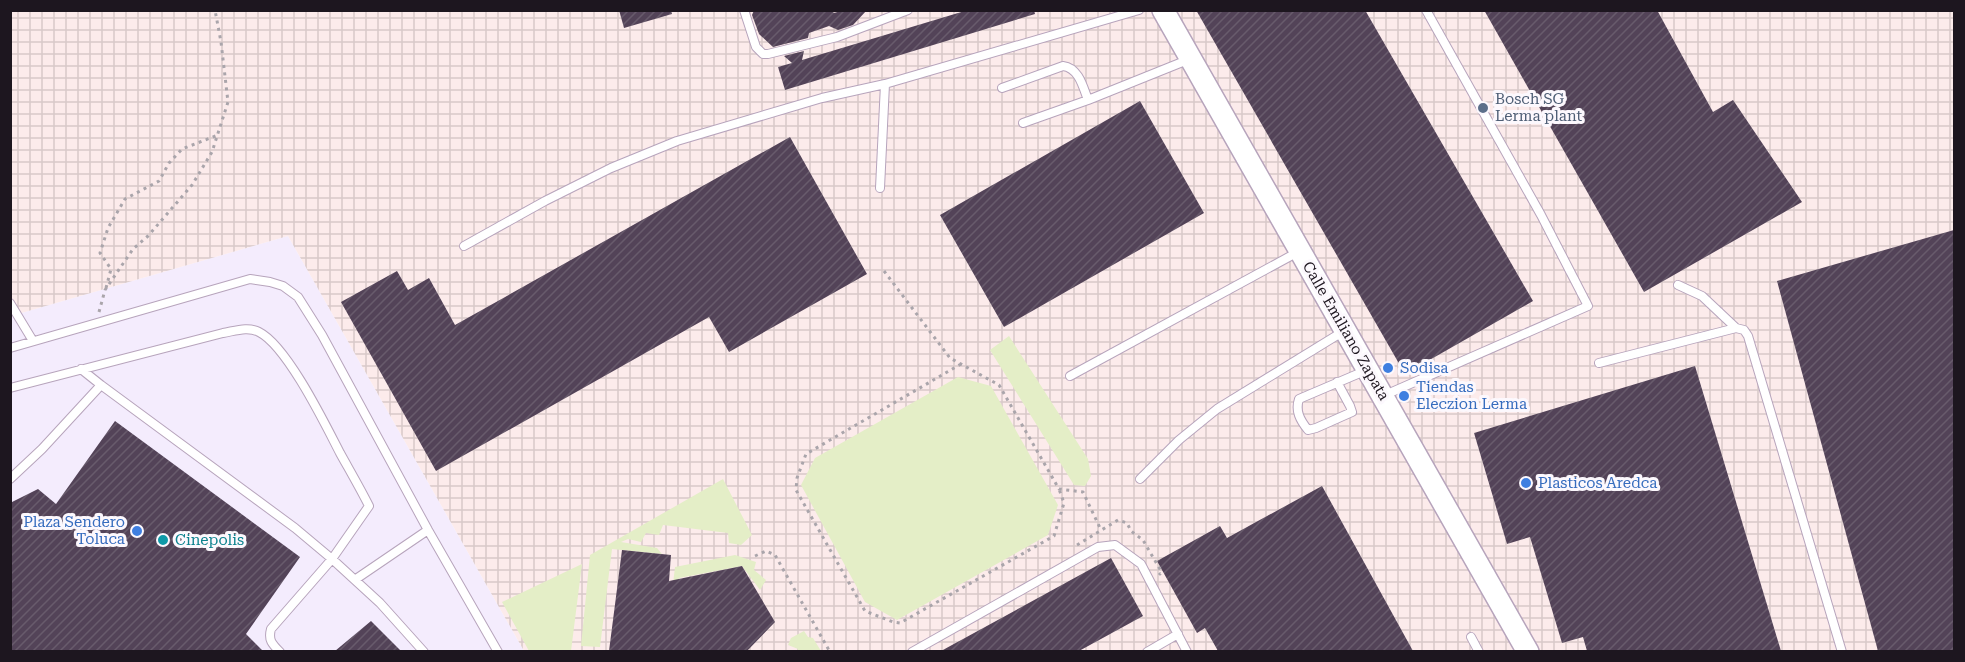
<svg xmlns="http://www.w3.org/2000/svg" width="1965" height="662" viewBox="0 0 1965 662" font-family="'Roboto Serif',serif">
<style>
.commercial{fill:#f4ecfd}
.industrial{fill:url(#industrial-grid)}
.garden{fill:#e4eec7}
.building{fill:url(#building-hatch)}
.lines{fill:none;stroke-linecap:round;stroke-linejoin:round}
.lane-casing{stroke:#b7a4bc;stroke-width:10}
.secondary-casing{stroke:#b7a4bc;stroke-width:24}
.path{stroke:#aaa5ab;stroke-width:3;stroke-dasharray:3 4.5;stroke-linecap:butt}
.lane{stroke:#fff;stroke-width:8}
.secondary{stroke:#fff;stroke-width:21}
.service-dot{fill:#5c6f8a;stroke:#fcf8fd;stroke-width:2}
.shop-dot{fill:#3f7fe0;stroke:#fcf8fd;stroke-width:2}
.culture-dot{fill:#0f9aa8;stroke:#fcf8fd;stroke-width:2}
.labels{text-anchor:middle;stroke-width:6;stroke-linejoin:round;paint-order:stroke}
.service-label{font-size:15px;fill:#4e5e75;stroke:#fcf8fd;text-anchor:start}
.street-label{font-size:15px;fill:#1d161f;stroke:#fcf8fd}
.shop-label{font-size:15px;fill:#366cbe;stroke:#fcf8fd;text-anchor:start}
.culture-label{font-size:15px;fill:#0d838f;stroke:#fcf8fd;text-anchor:start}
</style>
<defs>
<pattern id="industrial-grid" width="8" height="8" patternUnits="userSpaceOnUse" patternTransform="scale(1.5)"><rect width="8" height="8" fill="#fcebeb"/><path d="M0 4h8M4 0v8" fill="none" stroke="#d8c9c9"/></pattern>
<pattern id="building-hatch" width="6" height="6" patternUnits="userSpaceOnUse" patternTransform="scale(1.5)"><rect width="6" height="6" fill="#534358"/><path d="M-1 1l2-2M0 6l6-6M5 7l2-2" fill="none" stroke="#685b6c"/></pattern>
</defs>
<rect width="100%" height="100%" fill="#fcf8fd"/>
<path class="commercial" d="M 288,236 L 524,651 L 11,652 L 11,316 Z"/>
<path class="industrial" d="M 10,11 L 1954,11 L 1954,651 L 524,651 L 288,236 L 11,316 Z"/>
<path class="garden" d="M 1009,336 L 1088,459 L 1091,476 L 1085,486 L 1074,485 L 990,350 Z
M 958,377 L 991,386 L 1058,505 L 1048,535 L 897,620 L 865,602 L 801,485 L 815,458 Z
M 723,479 L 752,535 L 741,545 L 729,543 L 728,533 L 663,525 L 659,535 L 646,533 L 641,542 L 628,539 L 621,542 L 657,548 L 662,554 L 612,549 L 600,647 L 581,646 L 590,555 Z
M 735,555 L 756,562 L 754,570 L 766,580 L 760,590 L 742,566 L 679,578 L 674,639 L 666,643 L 675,567 Z
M 582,564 L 571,651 L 529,651 L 502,602 Z
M 804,631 L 808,637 L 813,638 L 821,651 L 797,651 L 798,649 L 788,645 L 791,638 Z"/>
<path class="building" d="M 619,10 L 671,10 L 672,14 L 624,28 Z
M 754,10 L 831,10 L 834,13 L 844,10 L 867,10 L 853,25 L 838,30 L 829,26 L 809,33 L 808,38 L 773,47 L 759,34 L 752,15 Z
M 968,10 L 1034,10 L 1035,14 L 785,90 L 778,67 L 792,63 L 784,56 L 804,51 L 802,60 Z
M 1196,10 L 1365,10 L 1533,301 L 1405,374 Z
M 1484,10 L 1657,10 L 1713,112 L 1733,100 L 1802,202 L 1644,292 Z
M 1140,101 L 1204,213 L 1004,327 L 940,215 Z
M 790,137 L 867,274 L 729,352 L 709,317 L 436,471 L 341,302 L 397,271 L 408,290 L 429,278 L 455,325 Z
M 1954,230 L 1954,651 L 1878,651 L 1777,281 Z
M 1695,366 L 1781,651 L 1587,651 L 1583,637 L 1562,643 L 1530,537 L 1507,544 L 1474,433 Z
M 115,421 L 300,557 L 246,634 L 263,651 L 10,651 L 10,503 L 38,489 L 56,504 Z
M 1322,486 L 1413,651 L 1218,651 L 1205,628 L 1197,633 L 1157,561 L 1220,526 L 1227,538 Z
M 622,550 L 671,555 L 669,581 L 742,566 L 775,622 L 747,651 L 609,651 Z
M 1111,558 L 1143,616 L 1079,651 L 941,651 Z
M 371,621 L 401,651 L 335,651 Z"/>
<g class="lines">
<g class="lane-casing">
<path id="lane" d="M 744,10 L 756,47 L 763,54 L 768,54 L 837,37 L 908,10
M 1002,88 L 1063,66 C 1079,68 1083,87 1088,100 L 1023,123
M 1088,100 L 1190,59
M 880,188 L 885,84
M 464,246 L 545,201 L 611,168 L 677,141 L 822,98 L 885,84 L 1139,10
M 1678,285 L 1702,296 L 1736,328
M 10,303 L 33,341
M 10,348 L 250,279 L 270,282 L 283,286 L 298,297 L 322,335 L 428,530 L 498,652
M 1599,363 L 1736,328 L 1744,330 L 1748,336 L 1842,652
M 81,369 L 101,385
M 1070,376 L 1298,252
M 1337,382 L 1350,406 L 1352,412 L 1316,428 L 1308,430 C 1300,420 1295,411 1299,399 L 1367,370
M 10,388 L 223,333 C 235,331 248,326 259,332 C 287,346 325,424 340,453 C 350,471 360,488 369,506 L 332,559 L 271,629 C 268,640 272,644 280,652
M 1385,395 L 1588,306 L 1541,215 L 1426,10
M 10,479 L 42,449 L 101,385 L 295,528 L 332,559 L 380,603 L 424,652
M 1140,479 L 1179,440 L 1217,409 L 1344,331
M 356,579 L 428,530
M 1471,637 L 1479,652
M 912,652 L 1098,547 L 1115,545 L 1141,564 L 1187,652
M 1147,652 L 1178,634"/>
</g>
<g class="secondary-casing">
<path id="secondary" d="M 1163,10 L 1528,652"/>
</g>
<path class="path" d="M 884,271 L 950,358 L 999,385 L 1059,489 L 1083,492 L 1101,530
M 106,288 L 111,269 L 100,253 L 108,228 L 125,199 L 159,181 L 169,163 L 182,149 L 218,135
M 99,312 L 105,290 L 133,249 L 148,236 L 192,185 L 212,152 L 228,102 L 221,42 L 215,10
M 961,364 L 806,454 L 797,478 L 796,490 L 865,611 L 893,622 L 900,623 L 1054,536 L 1064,503 L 1059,489
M 1077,545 L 1118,520 L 1127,523 L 1131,531 L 1143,540 L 1161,571 L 1160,574 L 1159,573
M 755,556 L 766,551 L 775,555 L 830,652"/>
<use href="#lane" class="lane"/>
<use href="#secondary" class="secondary"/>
</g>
<circle class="service-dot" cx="1483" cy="108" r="6"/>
<g class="shop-dot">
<circle cx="1388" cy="368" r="6"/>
<circle cx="1404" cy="396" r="6"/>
<circle cx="1526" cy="483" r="6"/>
<circle cx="137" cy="531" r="6"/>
</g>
<circle class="culture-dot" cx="163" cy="540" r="6"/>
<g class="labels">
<g class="service-label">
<text x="1495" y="104">Bosch SG<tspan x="1495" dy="17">Lerma plant</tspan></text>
</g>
<g class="street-label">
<text transform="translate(1346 331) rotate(60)" y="5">Calle Emiliano Zapata</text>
</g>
<g class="shop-label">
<text x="1400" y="373">Sodisa</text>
<text x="1416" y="392">Tiendas<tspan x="1416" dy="17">Eleczion Lerma</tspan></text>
<text x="1538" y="488">Plasticos Aredca</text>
<text x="125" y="527" text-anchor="end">Plaza Sendero<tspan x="125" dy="17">Toluca</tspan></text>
</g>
<g class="culture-label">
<text x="175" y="545">Cinepolis</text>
</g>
</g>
<rect width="1965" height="662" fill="none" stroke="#1d161f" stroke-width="24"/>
</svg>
